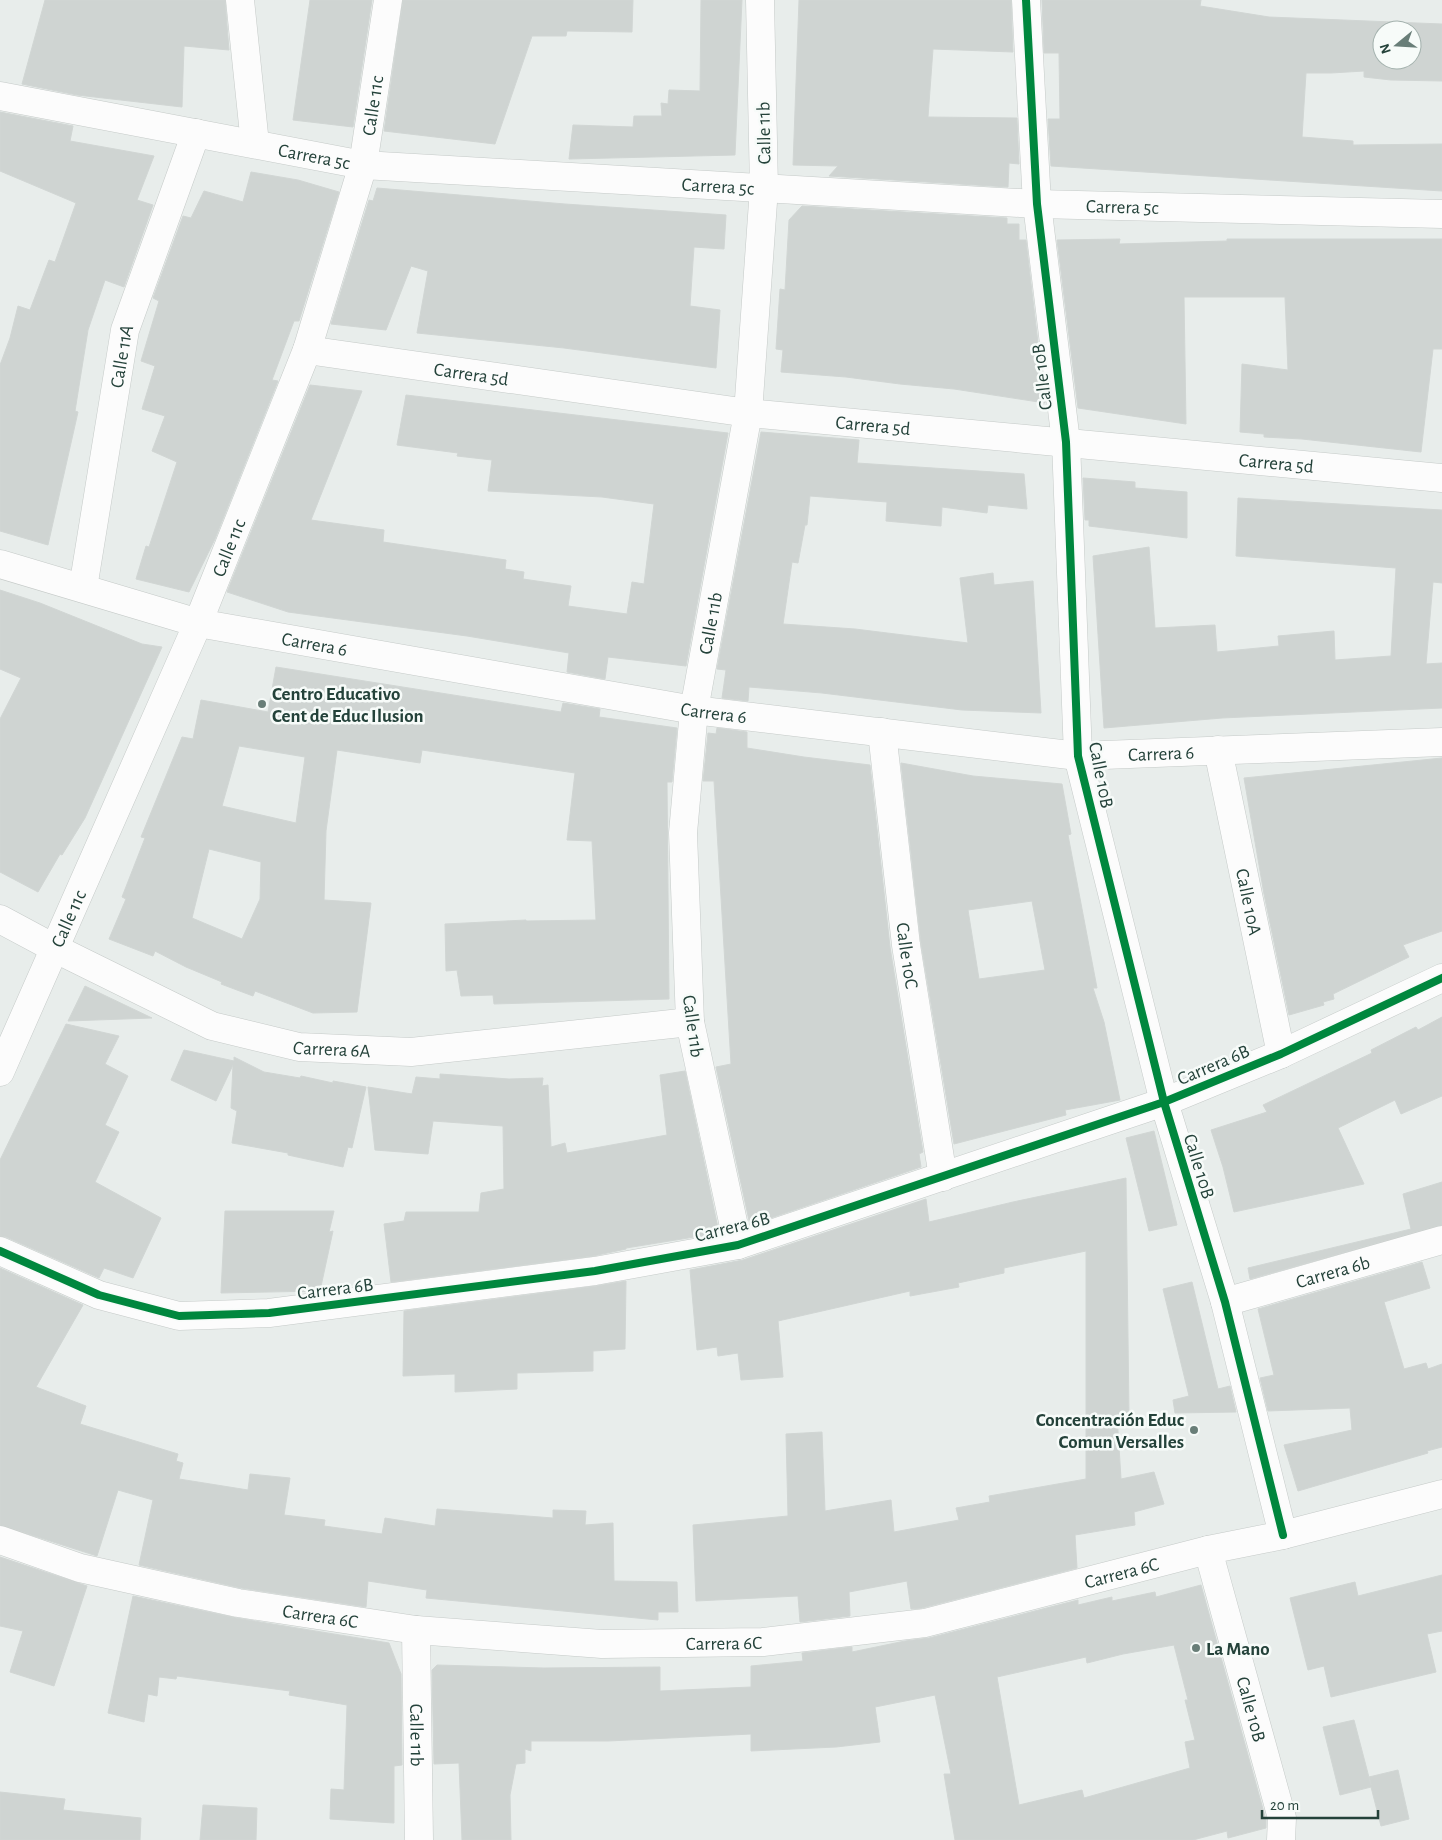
<svg xmlns="http://www.w3.org/2000/svg" width="1442" height="1840" viewBox="0 0 1442 1840" font-family="'Alegreya Sans',sans-serif">
<style>
.building{fill:#cfd4d2;stroke:#d1d6d4;fill-rule:evenodd}
.lines{fill:none;stroke-linecap:round;stroke-linejoin:round}
.minor-casing{stroke:#c5cac8;stroke-width:29}
.minor{stroke:#fcfcfc;stroke-width:28}
.cycleway-casing{stroke:#f7fbf9;stroke-width:11}
.cycleway{stroke:#00873e;stroke-width:8}
.poi-dot{fill:#697e78;stroke:#f7fbf9;stroke-width:2}
.labels{text-anchor:middle;stroke-width:5;stroke-linejoin:round;paint-order:stroke}
.street-label{font-size:19px;fill:#24423a;stroke:#f7fbf9}
.poi-label{font-size:19px;font-weight:bold;fill:#24423a;stroke:#f7fbf9;text-anchor:start}
</style>
<rect width="100%" height="100%" fill="#e8edeb"/>
<path class="building" d="M 45,0 L 225,0 L 229,50 L 184,46 L 182,107 L 77,95 L 22,84 Z
M 310,0 L 372,0 L 353,127 L 293,120 Z
M 403,0 L 633,0 L 632,32 L 567,31 L 566,36 L 532,36 L 495,144 L 384,131 Z
M 701,0 L 742,0 L 735,155 L 569,159 L 573,125 L 633,127 L 634,116 L 662,116 L 661,103 L 668,104 L 669,90 L 700,91 Z
M 799,0 L 1011,0 L 1013,52 L 933,49 L 928,117 L 1017,118 L 1019,164 L 1009,163 L 1008,187 L 829,176 L 838,166 L 793,165 Z
M 1042,0 L 1201,0 L 1200,6 L 1269,17 L 1442,24 L 1442,81 L 1391,80 L 1364,77 L 1364,71 L 1331,73 L 1306,73 L 1302,137 L 1353,141 L 1353,145 L 1442,144 L 1442,191 L 1051,166 L 1048,119 L 1060,119 L 1059,53 L 1044,53 ZM 1382,30 L 1412,30 L 1412,60 L 1382,60 Z
M 0,112 L 73,126 L 70,141 L 154,156 L 137,200 L 153,205 L 124,287 L 105,280 L 88,330 L 75,411 L 78,412 L 48,545 L 0,531 L 0,365 L 10,338 L 18,306 L 30,310 L 49,260 L 55,262 L 76,203 L 0,171 Z
M 251,172 L 298,180 L 339,192 L 299,321 L 294,321 L 272,380 L 278,381 L 215,539 L 189,592 L 136,579 L 146,546 L 149,547 L 177,462 L 152,451 L 165,416 L 142,409 L 155,366 L 141,361 L 159,301 L 153,298 L 183,216 L 191,218 L 204,191 L 243,202 Z
M 377,188 L 565,204 L 726,215 L 724,249 L 694,247 L 690,306 L 720,310 L 716,368 L 564,348 L 417,333 L 428,271 L 411,266 L 386,330 L 331,324 L 369,200 L 373,201 Z
M 802,206 L 1007,218 L 1007,224 L 1019,224 L 1019,240 L 1026,240 L 1045,403 L 954,389 L 900,384 L 846,377 L 781,372 L 783,350 L 776,349 L 780,289 L 785,290 L 789,220 Z
M 1120,239 L 1119,244 L 1227,241 L 1227,239 L 1442,239 L 1442,349 L 1433,349 L 1421,452 L 1302,439 L 1264,437 L 1264,434 L 1240,432 L 1242,364 L 1288,370 L 1285,297 L 1184,297 L 1186,424 L 1078,408 L 1057,240 Z
M 310,385 L 362,391 L 311,520 L 384,530 L 383,542 L 506,560 L 505,569 L 524,572 L 523,579 L 571,586 L 568,606 L 627,614 L 632,582 L 644,584 L 654,504 L 602,497 L 488,491 L 492,460 L 457,456 L 458,453 L 397,445 L 406,395 L 728,433 L 686,666 L 608,657 L 605,679 L 567,672 L 569,653 L 467,636 L 288,612 L 227,592 Z
M 761,432 L 859,440 L 857,463 L 1024,474 L 1027,509 L 988,505 L 987,513 L 942,507 L 941,526 L 886,521 L 887,502 L 810,496 L 807,525 L 805,525 L 798,563 L 792,562 L 783,624 L 855,629 L 968,643 L 960,578 L 993,573 L 994,585 L 1033,581 L 1041,713 L 962,710 L 822,693 L 749,687 L 748,701 L 722,698 L 726,670 L 717,669 Z
M 1083,478 L 1135,482 L 1135,488 L 1187,492 L 1187,538 L 1089,526 L 1089,520 L 1085,520 Z
M 1238,498 L 1442,510 L 1442,583 L 1433,582 L 1426,664 L 1442,663 L 1442,708 L 1222,718 L 1104,728 L 1093,556 L 1149,547 L 1155,628 L 1215,625 L 1217,652 L 1279,646 L 1278,636 L 1334,631 L 1335,660 L 1391,656 L 1396,568 L 1236,556 Z
M 0,590 L 40,603 L 142,644 L 162,647 L 85,818 L 62,855 L 60,854 L 38,892 L 0,872 L 0,719 L 21,678 L 0,669 Z
M 276,667 L 561,712 L 563,703 L 600,709 L 599,717 L 677,728 L 672,782 L 667,782 L 669,999 L 494,1004 L 493,995 L 461,996 L 457,970 L 446,971 L 445,924 L 526,920 L 526,921 L 596,920 L 592,841 L 567,840 L 575,773 L 422,750 L 420,763 L 337,750 L 326,831 L 324,900 L 371,903 L 357,1012 L 313,1013 L 255,991 L 253,996 L 221,984 L 222,982 L 186,967 L 155,951 L 153,956 L 109,939 L 126,899 L 122,897 L 145,838 L 141,837 L 182,737 L 193,739 L 201,700 L 268,712 ZM 239,746 L 305,757 L 296,823 L 222,806 ZM 209,849 L 261,862 L 260,899 L 242,939 L 192,918 Z
M 717,728 L 747,732 L 747,748 L 804,757 L 870,765 L 890,947 L 923,1152 L 919,1154 L 921,1167 L 750,1225 L 716,1067 L 731,1064 L 714,781 L 703,781 L 708,733 L 716,734 Z
M 1442,758 L 1442,931 L 1403,945 L 1409,957 L 1333,994 L 1334,999 L 1323,1002 L 1324,1005 L 1289,1015 L 1264,894 L 1244,778 Z
M 901,763 L 973,776 L 1062,784 L 1071,834 L 1068,835 L 1097,988 L 1093,988 L 1104,1022 L 1120,1100 L 1065,1110 L 1066,1115 L 954,1144 L 921,943 ZM 1032,901 L 1045,970 L 979,979 L 968,910 Z
M 85,986 L 152,1018 L 68,1021 Z
M 1442,1017 L 1442,1096 L 1401,1114 L 1395,1100 L 1338,1128 L 1364,1184 L 1234,1212 L 1223,1167 L 1211,1130 L 1267,1112 L 1263,1105 L 1372,1053 L 1371,1050 L 1416,1027 L 1418,1030 Z
M 66,1024 L 119,1036 L 105,1064 L 128,1076 L 105,1125 L 119,1132 L 95,1182 L 161,1218 L 133,1278 L 104,1268 L 99,1278 L 6,1237 L 0,1236 L 0,1160 Z
M 184,1050 L 234,1061 L 234,1057 L 264,1072 L 300,1078 L 301,1076 L 333,1083 L 333,1081 L 366,1087 L 352,1148 L 348,1147 L 343,1167 L 288,1155 L 288,1153 L 232,1143 L 237,1111 L 231,1108 L 233,1065 L 216,1101 L 171,1080 Z
M 685,1071 L 719,1233 L 626,1248 L 626,1249 L 593,1256 L 391,1282 L 384,1224 L 404,1221 L 406,1212 L 479,1212 L 481,1193 L 504,1189 L 503,1126 L 433,1121 L 428,1154 L 375,1150 L 368,1087 L 412,1094 L 416,1077 L 440,1079 L 440,1074 L 509,1079 L 543,1078 L 542,1086 L 548,1085 L 551,1147 L 565,1143 L 567,1153 L 667,1135 L 660,1075 Z
M 1154,1131 L 1177,1225 L 1149,1231 L 1126,1138 Z
M 1126,1178 L 1129,1415 L 1117,1415 L 1121,1479 L 1154,1472 L 1164,1504 L 1134,1512 L 1135,1525 L 1075,1535 L 1077,1568 L 922,1608 L 911,1609 L 907,1581 L 849,1592 L 850,1616 L 800,1622 L 798,1596 L 696,1601 L 693,1525 L 788,1516 L 786,1434 L 822,1432 L 825,1511 L 891,1500 L 894,1532 L 959,1520 L 956,1508 L 990,1502 L 989,1496 L 1086,1479 L 1086,1251 L 1004,1268 L 1004,1273 L 958,1283 L 959,1287 L 910,1296 L 910,1291 L 778,1321 L 783,1377 L 741,1380 L 738,1353 L 718,1356 L 717,1347 L 697,1350 L 690,1270 L 743,1260 L 926,1199 L 929,1222 L 1013,1202 Z
M 1442,1182 L 1442,1225 L 1250,1279 L 1248,1268 L 1411,1229 L 1403,1194 Z
M 225,1211 L 334,1211 L 329,1232 L 333,1231 L 320,1291 L 221,1293 Z
M 1422,1262 L 1430,1288 L 1384,1302 L 1404,1369 L 1426,1363 L 1428,1369 L 1442,1364 L 1442,1447 L 1427,1451 L 1428,1453 L 1298,1491 L 1284,1445 L 1352,1430 L 1350,1408 L 1268,1411 L 1260,1378 L 1274,1375 L 1258,1309 Z
M 0,1268 L 83,1305 L 36,1387 L 86,1406 L 80,1424 L 178,1454 L 176,1461 L 183,1463 L 179,1479 L 248,1490 L 250,1474 L 290,1478 L 284,1515 L 325,1520 L 324,1526 L 382,1534 L 385,1518 L 435,1526 L 437,1509 L 553,1518 L 553,1510 L 586,1511 L 585,1525 L 613,1523 L 614,1581 L 677,1582 L 678,1612 L 658,1612 L 658,1620 L 426,1598 L 427,1590 L 368,1581 L 366,1607 L 241,1588 L 139,1565 L 153,1500 L 118,1490 L 97,1556 L 0,1525 Z
M 626,1281 L 625,1349 L 593,1351 L 593,1371 L 517,1373 L 517,1389 L 455,1392 L 455,1374 L 403,1376 L 404,1311 L 597,1286 Z
M 1192,1282 L 1218,1389 L 1230,1386 L 1236,1412 L 1175,1413 L 1173,1400 L 1189,1396 L 1163,1289 Z
M 0,1557 L 87,1586 L 54,1686 L 10,1672 L 23,1631 L 0,1626 Z
M 1442,1575 L 1442,1631 L 1427,1634 L 1436,1672 L 1331,1697 L 1324,1666 L 1308,1670 L 1290,1598 L 1355,1582 L 1358,1596 Z
M 1201,1585 L 1266,1820 L 1266,1828 L 1228,1838 L 1227,1831 L 1193,1840 L 955,1840 L 944,1774 L 951,1774 L 935,1695 L 875,1707 L 880,1742 L 836,1747 L 751,1751 L 751,1734 L 608,1741 L 531,1741 L 531,1751 L 525,1749 L 525,1763 L 516,1764 L 510,1795 L 511,1840 L 462,1840 L 459,1763 L 434,1764 L 432,1670 L 437,1665 L 544,1668 L 660,1667 L 660,1691 L 751,1687 L 751,1666 L 803,1661 L 802,1653 L 852,1647 L 852,1652 L 905,1641 L 929,1638 L 1078,1600 L 1078,1605 L 1112,1597 L 1112,1601 L 1155,1592 L 1156,1597 ZM 1174,1645 L 1188,1700 L 1185,1700 L 1195,1740 L 1185,1742 L 1190,1768 L 1084,1798 L 1082,1790 L 1019,1805 L 997,1677 L 1086,1657 L 1087,1663 L 1123,1654 Z
M 133,1596 L 236,1618 L 389,1643 L 401,1674 L 402,1765 L 394,1766 L 394,1823 L 330,1819 L 331,1789 L 344,1790 L 347,1705 L 289,1695 L 290,1691 L 177,1676 L 176,1679 L 159,1677 L 157,1696 L 148,1694 L 144,1722 L 108,1713 Z
M 1354,1720 L 1371,1785 L 1369,1777 L 1398,1770 L 1409,1819 L 1381,1826 L 1371,1787 L 1340,1795 L 1323,1727 Z
M 0,1792 L 65,1799 L 63,1810 L 141,1818 L 140,1840 L 0,1840 Z
M 203,1805 L 257,1808 L 256,1840 L 200,1840 Z"/>
<g class="lines">
<g class="minor-casing">
<g id="minor">
<path d="M 240,0 L 255,144"/>
<path d="M 1026,0 L 1037,204 L 1066,442 L 1078,756 L 1164,1102 L 1225,1302 L 1283,1535"/>
<path id="s1" d="M 0,96 L 363,165 L 1037,204 L 1442,214"/>
<path id="s2" d="M 307,350 L 748,413 L 1442,478"/>
<path id="s3" d="M 0,564 L 198,623 L 694,710 L 1078,756 L 1442,742"/>
<path id="s4" d="M 83,588 L 125,330 L 196,133"/>
<path id="s5" d="M 882,732 L 906,945 L 943,1177"/>
<path id="s6" d="M 1218,750 L 1281,1054"/>
<path id="s7" d="M 0,919 L 54,948 L 212,1026 L 299,1047 L 411,1052 L 690,1022"/>
<path id="s8" d="M 0,1072 L 198,623 L 307,350 L 363,165 L 388,0"/>
<path id="s9" d="M 738,1245 L 690,1022 L 683,833 L 694,710 L 748,413 L 764,188 L 760,0"/>
<path d="M 0,1251 L 99,1295 L 179,1316 L 269,1313 L 595,1271 L 738,1245 L 1164,1102 L 1281,1054 L 1442,978"/>
<path id="s10" d="M 1225,1302 L 1442,1240"/>
<path id="s11" d="M 0,1540 L 80,1568 L 238,1603 L 416,1630 L 602,1644 L 763,1642 L 925,1623 L 1208,1550 L 1283,1535 L 1442,1494"/>
<path id="s12" d="M 1208,1550 L 1282,1818 L 1281,1840"/>
<path id="s13" d="M 416,1630 L 419,1840"/>
</g>
</g>
<use href="#minor" class="minor"/>
<g class="cycleway-casing">
<path id="cycleway" d="M 1026,0 L 1037,204 L 1066,442 L 1078,756 L 1164,1102 L 1225,1302 L 1283,1535
M 0,1251 L 99,1295 L 179,1316 L 269,1313 L 595,1271 L 738,1245 L 1164,1102 L 1281,1054 L 1442,978"/>
</g>
<use href="#cycleway" class="cycleway"/>
</g>
<g class="poi-dot">
<circle cx="262" cy="704" r="5"/>
<circle cx="1194" cy="1430" r="5"/>
<circle cx="1196" cy="1648" r="5"/>
</g>
<g class="labels">
<g class="street-label">
<text dy="7" stroke="none"><textPath href="#s8" startOffset="1038">Calle 11c</textPath></text>
<text transform="translate(763 133) rotate(-91)" y="7">Calle 11b</text>
<text dy="7" stroke="none"><textPath href="#s1" startOffset="320">Carrera 5c</textPath></text>
<text dy="7" stroke="none"><textPath href="#s1" startOffset="725">Carrera 5c</textPath></text>
<text dy="7" stroke="none"><textPath href="#s1" startOffset="1130">Carrera 5c</textPath></text>
<text dy="7" stroke="none"><textPath href="#s4" startOffset="235">Calle 11A</textPath></text>
<text dy="7" stroke="none"><textPath href="#s2" startOffset="166">Carrera 5d</textPath></text>
<text transform="translate(1041 377) rotate(-97)" y="7">Calle 10B</text>
<text dy="7" stroke="none"><textPath href="#s2" startOffset="571">Carrera 5d</textPath></text>
<text dy="7" stroke="none"><textPath href="#s2" startOffset="976">Carrera 5d</textPath></text>
<text dy="7" stroke="none"><textPath href="#s8" startOffset="572">Calle 11c</textPath></text>
<text dy="7" stroke="none"><textPath href="#s9" startOffset="629">Calle 11b</textPath></text>
<text dy="7" stroke="none"><textPath href="#s3" startOffset="325">Carrera 6</textPath></text>
<text dy="7" stroke="none"><textPath href="#s3" startOffset="730">Carrera 6</textPath></text>
<text dy="7" stroke="none"><textPath href="#s3" startOffset="1180">Carrera 6</textPath></text>
<text transform="translate(1102 775) rotate(79)" y="7">Calle 10B</text>
<text dy="7" stroke="none"><textPath href="#s6" startOffset="155">Calle 10A</textPath></text>
<text dy="7" stroke="none"><textPath href="#s8" startOffset="168">Calle 11c</textPath></text>
<text dy="7" stroke="none"><textPath href="#s5" startOffset="225">Calle 10C</textPath></text>
<text transform="translate(694 1026) rotate(82)" y="7">Calle 11b</text>
<text dy="7" stroke="none"><textPath href="#s7" startOffset="360">Carrera 6A</textPath></text>
<text transform="translate(1213 1064) rotate(-23)" y="7">Carrera 6B</text>
<text transform="translate(1200 1166) rotate(73)" y="7">Calle 10B</text>
<text transform="translate(732 1226) rotate(-14)" y="7">Carrera 6B</text>
<text dy="7" stroke="none"><textPath href="#s10" startOffset="112">Carrera 6b</textPath></text>
<text transform="translate(335 1288) rotate(-7)" y="7">Carrera 6B</text>
<text dy="7" stroke="none"><textPath href="#s11" startOffset="1140">Carrera 6C</textPath></text>
<text dy="7" stroke="none"><textPath href="#s11" startOffset="330">Carrera 6C</textPath></text>
<text dy="7" stroke="none"><textPath href="#s11" startOffset="735">Carrera 6C</textPath></text>
<text dy="7" stroke="none"><textPath href="#s12" startOffset="165">Calle 10B</textPath></text>
<text dy="7" stroke="none"><textPath href="#s13" startOffset="105">Calle 11b</textPath></text>
</g>
<g class="poi-label">
<text x="272" y="700">Centro Educativo<tspan x="272" dy="22">Cent de Educ Ilusion</tspan></text>
<text x="1184" y="1426" text-anchor="end">Concentración Educ<tspan x="1184" dy="22">Comun Versalles</tspan></text>
<text x="1206" y="1655">La Mano</text>
</g>
</g>
<g transform="translate(1397 45) rotate(252)"><circle r="24" fill="#f7fbf9" stroke="#a3b1ad"/>
<path d="M0-4L9 19L0 12L-9 19Z" fill="#697e78"/>
<text y="-8" font-size="14" font-weight="bold" text-anchor="middle" fill="#24423a">N</text>
</g>
<path d="M1262 1810v8h116v-8" fill="none" stroke="#24423a" stroke-width="2.5"/>
<text x="1270" y="1810" font-size="15" fill="#24423a" stroke="#f7fbf9" stroke-width="4" paint-order="stroke">20 m</text>
</svg>
